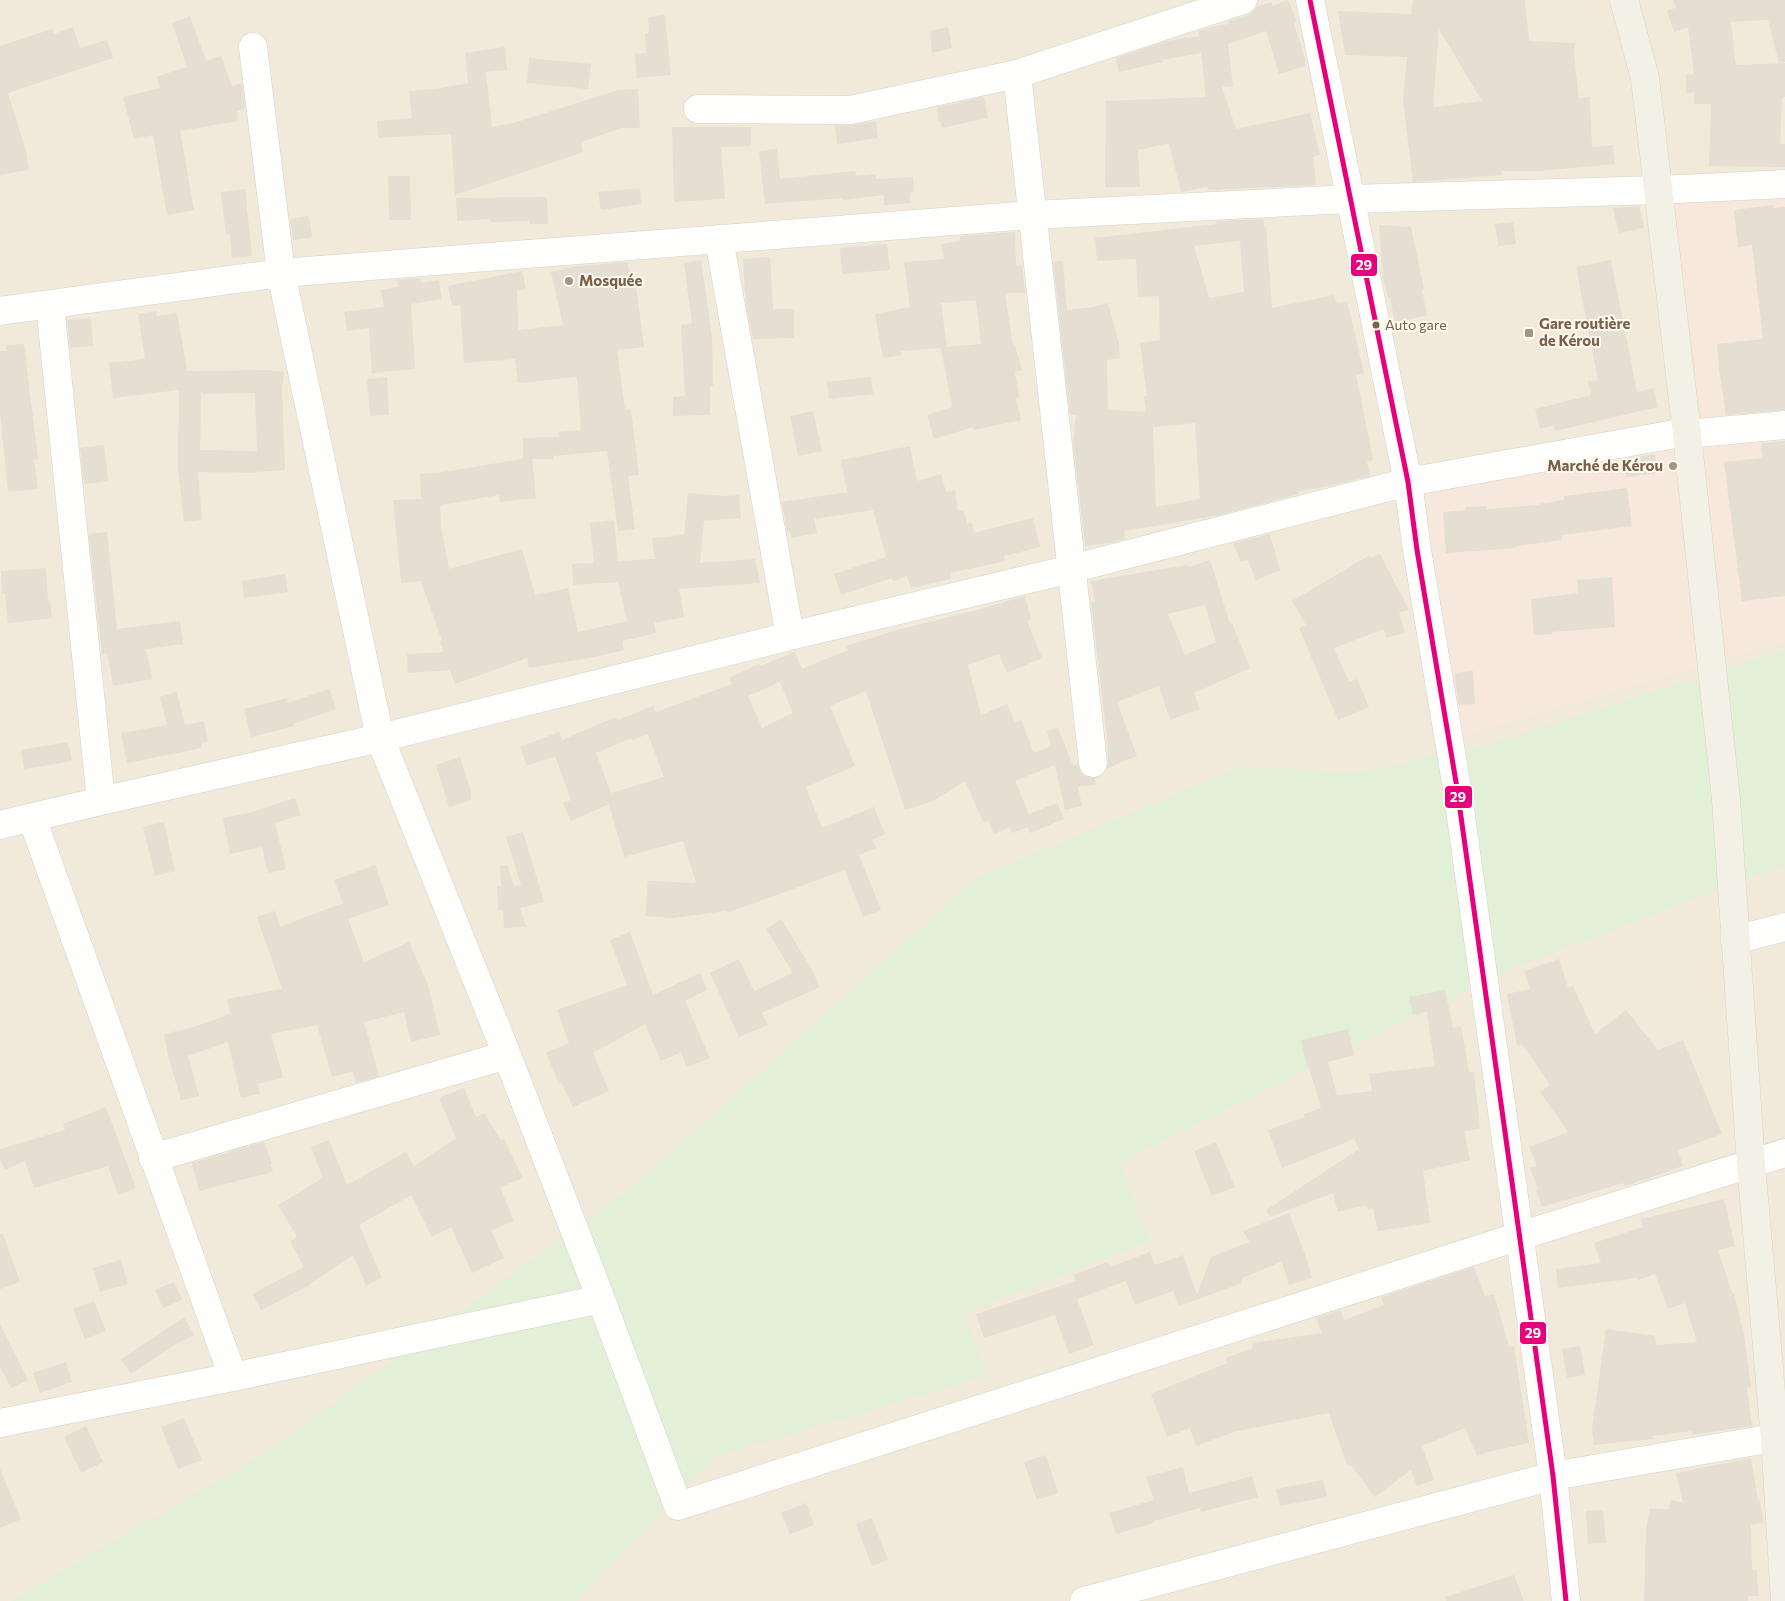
<svg xmlns="http://www.w3.org/2000/svg" width="1785" height="1601" font-family="Commissioner,sans-serif">
<style>
.residential{fill:#f1e9d9}
.commercial{fill:#f6e8dc}
.green{fill:#e1f0d6}
.building{fill:#e5ded3;fill-rule:evenodd}
.lines{fill:none;stroke-linecap:round;stroke-linejoin:round}
.minor-casing{stroke:#d7d2ca;stroke-width:29}
.major-casing{stroke:#dad2c9;stroke-width:29}
.minor{stroke:#fefefc;stroke-width:28}
.major{stroke:#f3f0e6;stroke-width:28}
.bus-1-casing{stroke:#fffaee;stroke-width:9}
.bus-1{stroke:#e5007d;stroke-width:5}
.poi-dot{fill:#a59483;stroke:#fffaee;stroke-width:2}
.bus-dot{fill:#78604a;stroke:#fffaee;stroke-width:2}
.labels{text-anchor:middle;stroke-width:4;stroke-linejoin:round;paint-order:stroke}
.bus-label{font-size:14px;fill:#78604a;stroke:#fffaee;text-anchor:start}
.poi-label{font-size:15px;font-weight:bold;fill:#78604a;stroke:#fffaee;text-anchor:start}
.line-badge{stroke:#fffaee;stroke-width:2}
.badge-label{font-size:14px;text-anchor:middle;font-weight:bold;fill:#fff}
</style>
<rect width="100%" height="100%" fill="#f8f5ec"/>
<path class="residential" d="M 0,0 L 1785,0 L 1785,1601 L 0,1601 Z"/>
<path class="commercial" d="M 1785,194 L 1785,642 L 1453,739 L 1417,491 L 1705,440 L 1673,204 Z"/>
<path class="green" d="M 1785,650 L 1785,864 L 1505,971 L 1119,1163 L 1149,1241 L 964,1313 L 986,1376 L 714,1457 L 576,1601 L 11,1601 L 261,1456 L 630,1189 L 975,879 L 1243,766 L 1357,773 L 1487,745 Z"/>
<path class="building" d="M 1288,0 L 1297,22 L 1294,23 L 1305,59 L 1305,66 L 1279,74 L 1266,31 L 1228,44 L 1233,86 L 1222,87 L 1236,129 L 1310,113 L 1320,155 L 1313,157 L 1316,185 L 1208,190 L 1207,187 L 1181,192 L 1169,143 L 1138,150 L 1140,187 L 1105,187 L 1106,101 L 1206,97 L 1201,53 L 1163,60 L 1163,62 L 1119,72 L 1116,58 L 1167,41 L 1199,36 L 1198,31 L 1212,27 L 1229,24 L 1228,21 L 1248,15 L 1254,11 L 1256,7 L 1271,2 L 1273,6 Z
M 1413,0 L 1525,0 L 1529,41 L 1575,43 L 1574,54 L 1579,98 L 1590,97 L 1592,147 L 1613,145 L 1615,164 L 1540,171 L 1501,171 L 1502,175 L 1413,182 L 1403,100 L 1407,57 L 1345,55 L 1338,11 L 1411,14 ZM 1439,29 L 1482,101 L 1433,107 Z
M 1673,0 L 1785,0 L 1785,62 L 1779,63 L 1768,20 L 1731,22 L 1736,65 L 1785,63 L 1785,97 L 1782,97 L 1780,144 L 1785,144 L 1785,167 L 1709,166 L 1711,104 L 1694,104 L 1694,92 L 1686,93 L 1686,75 L 1694,74 L 1688,27 L 1674,32 L 1667,10 L 1676,8 Z
M 665,15 L 671,75 L 637,78 L 635,54 L 646,53 L 645,33 L 649,33 L 648,17 Z
M 190,16 L 206,61 L 221,56 L 232,86 L 242,83 L 245,108 L 237,111 L 238,121 L 180,131 L 194,210 L 167,215 L 153,135 L 134,139 L 123,97 L 160,88 L 156,77 L 187,67 L 172,23 Z
M 73,27 L 80,48 L 107,40 L 113,58 L 8,93 L 26,151 L 29,170 L 0,175 L 0,46 L 52,29 L 54,34 Z
M 948,27 L 952,48 L 932,53 L 930,31 Z
M 505,47 L 507,70 L 486,72 L 492,127 L 517,122 L 618,90 L 638,89 L 640,128 L 622,128 L 581,142 L 583,152 L 455,195 L 451,134 L 378,138 L 377,121 L 412,118 L 409,91 L 441,88 L 468,83 L 465,53 Z
M 529,58 L 591,64 L 588,89 L 527,83 Z
M 984,97 L 988,118 L 942,128 L 940,121 L 938,121 L 937,107 Z
M 876,121 L 878,138 L 837,144 L 835,126 L 854,125 Z
M 672,127 L 751,127 L 751,146 L 721,147 L 725,199 L 674,202 Z
M 777,149 L 780,179 L 855,171 L 856,176 L 876,174 L 876,179 L 913,177 L 914,192 L 910,193 L 910,203 L 884,205 L 884,195 L 843,200 L 843,198 L 765,204 L 759,151 Z
M 388,176 L 410,176 L 411,220 L 389,220 Z
M 640,188 L 641,204 L 601,210 L 598,192 Z
M 245,189 L 252,256 L 232,258 L 230,234 L 226,235 L 221,192 Z
M 547,197 L 548,224 L 529,224 L 529,221 L 490,222 L 490,219 L 457,221 L 456,198 Z
M 1773,205 L 1773,208 L 1785,207 L 1785,410 L 1726,415 L 1719,369 L 1717,344 L 1763,339 L 1752,245 L 1738,247 L 1734,210 Z
M 1639,206 L 1644,228 L 1619,233 L 1613,208 Z
M 309,216 L 312,237 L 293,240 L 290,219 Z
M 1263,219 L 1264,227 L 1266,227 L 1272,308 L 1334,295 L 1337,303 L 1347,301 L 1364,373 L 1356,375 L 1373,460 L 1367,461 L 1370,476 L 1329,486 L 1299,491 L 1299,494 L 1219,515 L 1124,531 L 1125,539 L 1110,543 L 1085,546 L 1073,441 L 1076,415 L 1070,415 L 1053,262 L 1063,261 L 1067,310 L 1093,307 L 1108,303 L 1119,344 L 1120,358 L 1107,360 L 1108,410 L 1146,412 L 1144,396 L 1147,396 L 1140,343 L 1160,340 L 1159,296 L 1138,297 L 1136,259 L 1097,261 L 1095,238 L 1217,224 L 1216,221 ZM 1240,241 L 1244,292 L 1209,298 L 1194,246 ZM 1195,423 L 1200,499 L 1156,507 L 1153,427 Z
M 1513,222 L 1516,244 L 1498,246 L 1495,224 Z
M 1379,225 L 1411,227 L 1424,289 L 1422,290 L 1427,315 L 1395,323 L 1390,298 L 1388,298 L 1383,277 Z
M 1015,232 L 1016,265 L 1022,264 L 1025,293 L 1005,293 L 1013,346 L 1015,346 L 1022,370 L 1015,372 L 1019,398 L 1016,398 L 1021,420 L 973,430 L 973,427 L 934,439 L 927,415 L 952,407 L 941,348 L 901,351 L 901,355 L 883,358 L 875,314 L 910,307 L 904,262 L 944,259 L 941,244 L 960,241 L 960,236 ZM 976,300 L 981,344 L 947,347 L 941,303 Z
M 887,244 L 890,270 L 842,274 L 840,248 Z
M 770,257 L 773,309 L 794,309 L 794,338 L 753,339 L 746,304 L 746,294 L 745,294 L 743,259 Z
M 701,260 L 712,336 L 713,386 L 710,386 L 710,415 L 673,416 L 673,397 L 685,396 L 681,325 L 692,323 L 684,263 Z
M 1611,260 L 1637,392 L 1653,388 L 1658,407 L 1555,431 L 1554,425 L 1540,429 L 1535,409 L 1591,395 L 1588,381 L 1598,380 L 1576,267 Z
M 628,262 L 629,271 L 634,271 L 644,347 L 617,350 L 625,410 L 631,409 L 639,475 L 628,476 L 635,529 L 618,531 L 607,451 L 553,456 L 553,459 L 532,459 L 536,498 L 500,502 L 499,495 L 440,505 L 441,526 L 449,569 L 522,549 L 535,595 L 568,588 L 578,632 L 627,621 L 618,582 L 573,585 L 572,564 L 594,563 L 590,523 L 614,520 L 618,561 L 655,559 L 652,538 L 684,535 L 688,493 L 725,496 L 739,495 L 741,518 L 704,521 L 700,563 L 755,559 L 760,583 L 679,589 L 684,617 L 654,623 L 656,633 L 622,641 L 624,650 L 590,658 L 529,668 L 527,658 L 455,684 L 450,670 L 408,673 L 407,654 L 444,652 L 440,641 L 442,641 L 421,581 L 401,583 L 393,500 L 421,499 L 420,474 L 443,472 L 523,459 L 523,438 L 559,437 L 558,432 L 581,430 L 577,377 L 518,383 L 515,359 L 464,363 L 460,305 L 452,306 L 448,286 L 522,271 L 526,289 L 517,291 L 518,330 L 563,325 L 551,272 L 576,266 Z
M 420,278 L 421,283 L 439,280 L 442,299 L 411,304 L 415,369 L 372,373 L 369,328 L 347,331 L 344,312 L 384,307 L 381,290 L 398,287 L 397,280 Z
M 156,311 L 157,316 L 177,313 L 187,371 L 267,370 L 284,372 L 282,390 L 285,470 L 255,472 L 255,473 L 198,472 L 202,520 L 184,522 L 178,468 L 179,390 L 113,398 L 109,363 L 145,359 L 138,314 ZM 255,393 L 257,451 L 200,450 L 201,394 Z
M 91,318 L 93,346 L 70,348 L 67,320 Z
M 24,344 L 38,459 L 34,460 L 38,489 L 8,492 L 0,412 L 0,351 L 7,351 L 6,345 Z
M 387,377 L 389,415 L 370,416 L 367,379 Z
M 871,377 L 873,394 L 829,399 L 827,382 Z
M 813,411 L 822,451 L 798,456 L 790,416 Z
M 1785,441 L 1785,596 L 1742,601 L 1724,462 L 1763,458 L 1761,443 Z
M 104,445 L 108,481 L 84,484 L 80,448 Z
M 910,446 L 917,481 L 941,474 L 946,492 L 955,491 L 958,511 L 964,510 L 967,524 L 972,523 L 974,533 L 1033,518 L 1040,547 L 1004,556 L 1005,561 L 950,573 L 951,579 L 911,588 L 907,576 L 893,581 L 892,578 L 841,595 L 834,574 L 886,557 L 873,510 L 814,519 L 817,533 L 792,538 L 790,531 L 787,532 L 782,502 L 847,492 L 841,460 Z
M 1655,454 L 1657,473 L 1626,477 L 1624,459 Z
M 1627,488 L 1632,526 L 1562,535 L 1562,540 L 1516,546 L 1516,548 L 1446,553 L 1443,512 L 1466,510 L 1465,507 L 1487,506 L 1487,509 L 1539,505 L 1539,504 L 1564,500 L 1564,496 Z
M 107,532 L 117,629 L 180,621 L 183,644 L 146,649 L 152,679 L 113,686 L 107,653 L 102,654 L 89,534 Z
M 1270,534 L 1280,570 L 1256,580 L 1248,560 L 1241,562 L 1233,543 Z
M 1380,554 L 1409,610 L 1399,612 L 1405,633 L 1386,638 L 1384,629 L 1334,648 L 1349,682 L 1357,679 L 1369,707 L 1338,720 L 1299,628 L 1306,625 L 1292,601 L 1370,555 L 1371,558 Z
M 1210,560 L 1230,624 L 1232,623 L 1250,668 L 1194,693 L 1200,709 L 1170,720 L 1159,686 L 1117,702 L 1137,756 L 1121,762 L 1107,769 L 1108,747 L 1091,602 L 1095,602 L 1091,581 L 1188,565 L 1189,567 ZM 1205,605 L 1216,642 L 1185,655 L 1168,614 Z
M 46,568 L 48,601 L 50,600 L 52,618 L 8,623 L 5,594 L 2,594 L 1,571 Z
M 285,574 L 288,592 L 244,598 L 242,581 Z
M 1612,577 L 1615,627 L 1552,632 L 1552,634 L 1534,635 L 1531,599 L 1578,593 L 1577,580 Z
M 1025,596 L 1031,620 L 1027,621 L 1042,658 L 1007,673 L 999,654 L 968,665 L 981,715 L 1007,704 L 1015,722 L 1021,720 L 1034,753 L 1051,746 L 1047,731 L 1058,728 L 1073,766 L 1077,764 L 1081,773 L 1087,777 L 1095,778 L 1096,785 L 1078,787 L 1082,806 L 1065,810 L 1055,765 L 1015,781 L 1029,814 L 1057,803 L 1064,819 L 1030,833 L 1028,827 L 1012,833 L 1010,827 L 994,834 L 988,820 L 983,822 L 965,781 L 933,801 L 905,810 L 866,691 L 830,706 L 855,766 L 806,787 L 822,828 L 874,807 L 885,834 L 872,840 L 876,848 L 859,855 L 881,910 L 863,917 L 845,870 L 727,913 L 726,911 L 673,918 L 645,916 L 648,881 L 696,883 L 683,841 L 624,857 L 609,804 L 571,821 L 563,803 L 571,800 L 555,756 L 527,766 L 520,747 L 559,732 L 562,740 L 616,717 L 618,720 L 653,706 L 656,712 L 732,684 L 729,678 L 759,664 L 760,666 L 795,652 L 802,669 L 848,650 L 846,646 L 897,630 L 974,611 ZM 780,682 L 793,713 L 762,728 L 748,696 ZM 648,734 L 664,777 L 611,793 L 596,753 L 631,738 L 632,740 Z
M 1473,671 L 1475,704 L 1459,705 L 1454,673 Z
M 329,689 L 336,709 L 293,724 L 294,726 L 251,737 L 244,709 L 287,698 L 288,703 Z
M 177,692 L 185,725 L 204,721 L 208,741 L 201,743 L 202,748 L 127,763 L 121,733 L 167,725 L 160,697 Z
M 68,742 L 72,761 L 24,769 L 21,750 Z
M 460,757 L 471,792 L 471,800 L 449,807 L 436,765 Z
M 295,798 L 301,815 L 275,823 L 286,869 L 268,873 L 262,847 L 230,854 L 223,818 L 249,813 Z
M 164,822 L 175,871 L 155,876 L 143,827 Z
M 523,832 L 544,902 L 520,908 L 526,927 L 504,928 L 503,910 L 498,910 L 497,886 L 501,886 L 500,866 L 507,865 L 514,886 L 521,885 L 506,837 Z
M 375,865 L 389,905 L 348,919 L 364,962 L 409,942 L 428,985 L 440,1035 L 411,1042 L 404,1012 L 364,1022 L 379,1076 L 356,1083 L 353,1071 L 332,1077 L 317,1025 L 271,1034 L 283,1078 L 258,1084 L 260,1094 L 241,1098 L 228,1042 L 188,1056 L 199,1096 L 181,1100 L 167,1052 L 164,1034 L 194,1027 L 230,1014 L 227,999 L 282,989 L 257,917 L 275,911 L 280,927 L 343,903 L 334,880 Z
M 781,919 L 811,968 L 820,987 L 762,1013 L 768,1025 L 739,1037 L 710,973 L 739,959 L 754,991 L 793,973 L 766,929 Z
M 630,932 L 653,995 L 700,973 L 707,990 L 685,1001 L 710,1058 L 687,1067 L 681,1052 L 661,1061 L 645,1024 L 593,1053 L 609,1091 L 573,1107 L 562,1083 L 559,1084 L 546,1053 L 569,1043 L 557,1010 L 627,985 L 610,940 Z
M 1559,959 L 1568,988 L 1573,986 L 1595,1034 L 1626,1010 L 1658,1050 L 1683,1040 L 1722,1134 L 1678,1150 L 1683,1166 L 1625,1186 L 1623,1183 L 1542,1207 L 1536,1189 L 1538,1189 L 1530,1168 L 1537,1166 L 1529,1147 L 1568,1132 L 1540,1092 L 1550,1085 L 1522,1044 L 1517,1045 L 1507,994 L 1530,989 L 1524,971 Z
M 1445,990 L 1453,1028 L 1461,1026 L 1469,1072 L 1474,1072 L 1480,1129 L 1464,1131 L 1470,1160 L 1423,1171 L 1430,1223 L 1378,1231 L 1373,1208 L 1368,1209 L 1366,1205 L 1338,1212 L 1333,1193 L 1269,1217 L 1266,1210 L 1359,1149 L 1354,1139 L 1282,1168 L 1268,1130 L 1305,1117 L 1304,1114 L 1321,1108 L 1309,1067 L 1307,1067 L 1301,1040 L 1348,1029 L 1354,1055 L 1328,1062 L 1337,1095 L 1372,1091 L 1369,1074 L 1435,1066 L 1427,1012 L 1413,1015 L 1409,997 Z
M 464,1088 L 476,1117 L 484,1113 L 501,1140 L 504,1139 L 523,1178 L 500,1187 L 514,1221 L 491,1230 L 504,1258 L 472,1273 L 451,1227 L 432,1237 L 411,1195 L 359,1225 L 382,1278 L 366,1285 L 353,1255 L 310,1284 L 310,1285 L 261,1310 L 252,1294 L 304,1267 L 290,1241 L 297,1237 L 278,1205 L 323,1178 L 311,1147 L 329,1140 L 347,1185 L 406,1152 L 414,1166 L 456,1138 L 439,1098 Z
M 106,1107 L 136,1188 L 118,1195 L 108,1166 L 34,1188 L 25,1161 L 5,1170 L 0,1159 L 0,1149 L 65,1130 L 63,1124 Z
M 264,1142 L 272,1163 L 270,1164 L 273,1172 L 199,1191 L 192,1163 Z
M 1216,1142 L 1235,1187 L 1212,1196 L 1194,1151 Z
M 1724,1199 L 1735,1246 L 1718,1250 L 1732,1293 L 1734,1293 L 1744,1335 L 1751,1387 L 1747,1388 L 1752,1426 L 1692,1435 L 1692,1431 L 1652,1436 L 1653,1439 L 1594,1445 L 1592,1429 L 1606,1329 L 1655,1336 L 1656,1345 L 1697,1342 L 1685,1303 L 1668,1309 L 1655,1274 L 1638,1280 L 1637,1278 L 1558,1288 L 1556,1269 L 1601,1263 L 1594,1243 L 1643,1227 L 1641,1219 Z
M 1289,1213 L 1305,1254 L 1312,1278 L 1289,1285 L 1282,1262 L 1281,1262 L 1242,1278 L 1242,1283 L 1179,1306 L 1173,1291 L 1135,1305 L 1126,1281 L 1077,1299 L 1094,1345 L 1069,1354 L 1055,1315 L 984,1338 L 976,1314 L 1076,1281 L 1073,1275 L 1107,1262 L 1110,1267 L 1150,1252 L 1155,1265 L 1183,1255 L 1197,1295 L 1211,1257 L 1250,1242 L 1243,1231 Z
M 0,1234 L 3,1234 L 20,1282 L 0,1289 Z
M 121,1260 L 128,1284 L 100,1292 L 93,1268 Z
M 1474,1267 L 1485,1296 L 1494,1294 L 1509,1347 L 1514,1346 L 1529,1443 L 1488,1452 L 1477,1456 L 1465,1428 L 1422,1446 L 1434,1480 L 1417,1486 L 1411,1470 L 1375,1497 L 1350,1464 L 1347,1465 L 1329,1413 L 1237,1431 L 1196,1446 L 1190,1428 L 1167,1437 L 1151,1394 L 1227,1363 L 1226,1358 L 1253,1348 L 1252,1343 L 1322,1333 L 1316,1318 L 1340,1310 L 1344,1320 L 1384,1305 L 1381,1297 Z
M 174,1282 L 182,1300 L 163,1308 L 155,1290 Z
M 94,1301 L 106,1331 L 85,1339 L 73,1309 Z
M 184,1317 L 194,1335 L 174,1345 L 131,1374 L 121,1359 Z
M 0,1324 L 28,1380 L 11,1388 L 0,1366 Z
M 1580,1346 L 1585,1375 L 1567,1378 L 1562,1349 Z
M 66,1362 L 72,1382 L 40,1393 L 33,1373 Z
M 184,1418 L 202,1460 L 178,1469 L 161,1427 Z
M 86,1426 L 103,1462 L 81,1473 L 64,1437 Z
M 1046,1455 L 1058,1493 L 1037,1500 L 1024,1462 Z
M 1751,1458 L 1758,1500 L 1760,1500 L 1763,1523 L 1751,1525 L 1752,1570 L 1757,1570 L 1758,1596 L 1748,1596 L 1748,1601 L 1644,1601 L 1646,1529 L 1650,1509 L 1668,1509 L 1671,1500 L 1683,1503 L 1676,1473 Z
M 1183,1467 L 1189,1493 L 1252,1476 L 1258,1497 L 1201,1512 L 1200,1508 L 1154,1521 L 1154,1523 L 1116,1534 L 1109,1513 L 1154,1500 L 1146,1477 Z
M 0,1469 L 21,1519 L 0,1528 Z
M 1323,1480 L 1327,1497 L 1280,1506 L 1276,1489 Z
M 806,1503 L 814,1525 L 790,1534 L 781,1513 Z
M 1603,1510 L 1606,1543 L 1588,1544 L 1586,1511 Z
M 872,1518 L 888,1560 L 872,1566 L 856,1524 Z
M 1514,1575 L 1524,1601 L 1446,1601 L 1445,1597 Z"/>
<g class="lines">
<g class="minor-casing">
<path id="minor" d="M 1310,0 L 1408,482 L 1417,550 L 1457,788 L 1553,1476 L 1566,1601
M 253,47 L 281,273 L 380,738 L 507,1055 L 601,1299 L 678,1506 L 1520,1236 L 1785,1153
M 1017,74 L 1093,763
M 698,109 L 851,110 L 1017,74 L 1243,0
M 719,239 L 790,636
M 50,305 L 101,801
M 0,311 L 281,273 L 1032,215 L 1350,199 L 1658,190 L 1785,184
M 32,818 L 233,1377
M 0,825 L 101,801 L 380,738 L 790,636 L 1071,569 L 1408,482 L 1686,432 L 1687,434 L 1785,425
M 1735,940 L 1785,927
M 153,1158 L 507,1055
M 0,1423 L 233,1377 L 601,1299
M 1084,1601 L 1553,1476 L 1785,1436"/>
</g>
<g class="major-casing">
<path id="major" d="M 1624,0 L 1645,78 L 1687,434 L 1726,799 L 1751,1164 L 1775,1438 L 1785,1601"/>
</g>
<use href="#minor" class="minor"/>
<use href="#major" class="major"/>
<g class="bus-1-casing">
<path id="bus-1" d="M 1310,0 L 1408,482 L 1417,550 L 1457,788 L 1553,1476 L 1566,1601"/>
</g>
<use href="#bus-1" class="bus-1"/>
</g>
<g class="poi-dot">
<circle cx="569" cy="281" r="5"/>
<rect x="1524" y="328" width="10" height="10" rx="2.5"/>
<circle cx="1673" cy="466" r="5"/>
</g>
<circle class="bus-dot" cx="1376" cy="325" r="4.5"/>
<g class="labels">
<g class="bus-label">
<text x="1385" y="330">Auto gare</text>
</g>
<g class="poi-label">
<text x="579" y="286">Mosquée</text>
<text x="1539" y="329">Gare routière<tspan x="1539" dy="17">de Kérou</tspan></text>
<text x="1663" y="471" text-anchor="end">Marché de Kérou</text>
</g>
</g>
<g class="line-badge">
<rect x="1350" y="253" width="28" height="24" rx="5" fill="#e5007d"/>
<rect x="1444" y="785" width="29" height="24" rx="5" fill="#e5007d"/>
<rect x="1519" y="1321" width="28" height="24" rx="5" fill="#e5007d"/>
</g>
<g class="badge-label">
<text x="1364" y="270">29</text>
<text x="1458" y="802">29</text>
<text x="1533" y="1338">29</text>
</g>
</svg>
